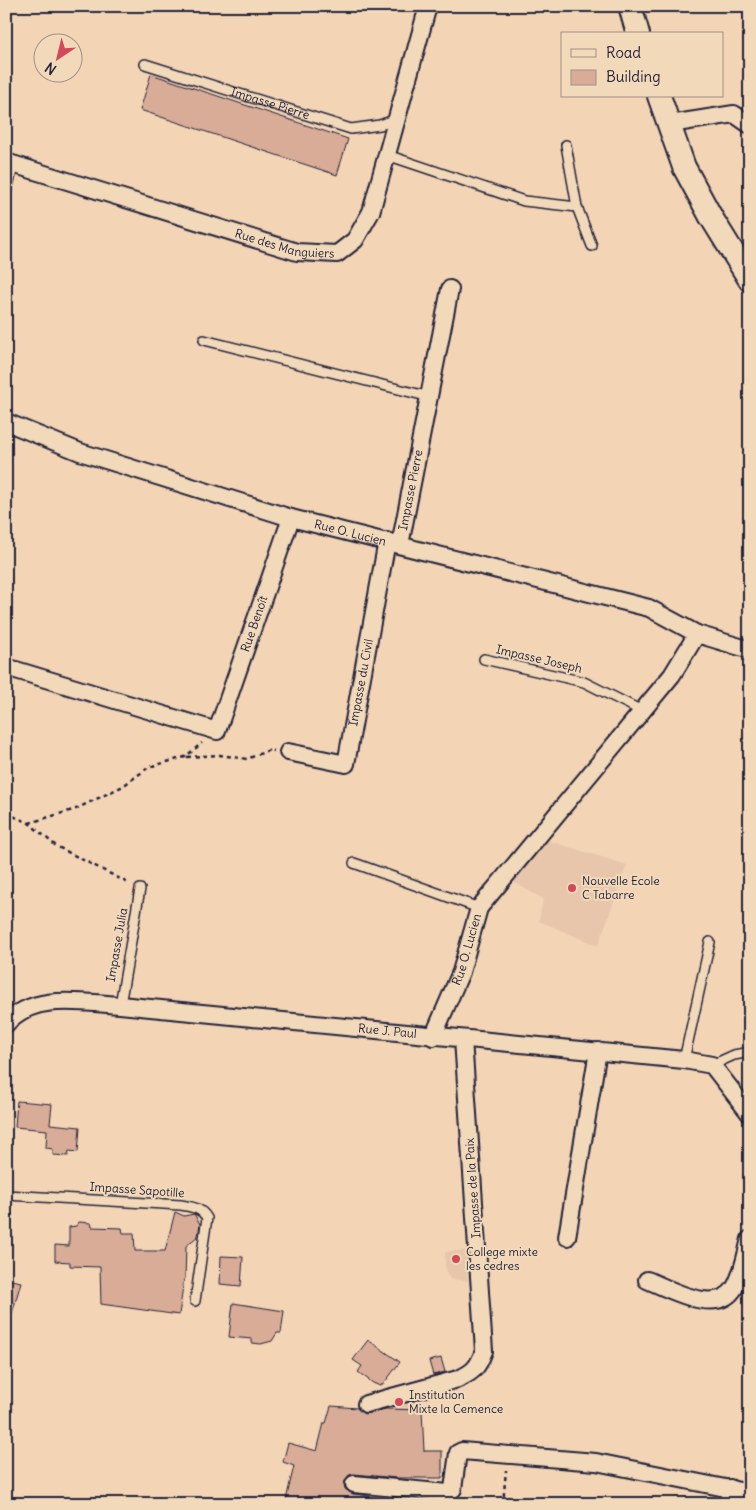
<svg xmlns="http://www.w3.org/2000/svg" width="756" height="1510" font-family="Delius,sans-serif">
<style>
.built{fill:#e7c6ab}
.building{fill:#d9ac98;stroke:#22223b}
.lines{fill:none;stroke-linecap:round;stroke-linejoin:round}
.service-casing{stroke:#22223b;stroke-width:12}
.minor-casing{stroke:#22223b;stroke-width:20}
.secondary-casing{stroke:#22223b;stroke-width:26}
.path{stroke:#22223b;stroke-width:2.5;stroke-dasharray:4 4;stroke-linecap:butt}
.service{stroke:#f2d9ba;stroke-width:9}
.minor{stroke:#f2d9ba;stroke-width:16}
.secondary{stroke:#f2d9ba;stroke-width:22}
.poi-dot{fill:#d1495b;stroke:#f2d9ba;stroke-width:2}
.labels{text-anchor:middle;stroke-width:4;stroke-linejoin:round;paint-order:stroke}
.street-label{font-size:12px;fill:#22223b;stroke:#f2d9ba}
.poi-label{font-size:12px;fill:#22223b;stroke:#f2d9ba;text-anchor:start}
</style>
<rect width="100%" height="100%" fill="#f3d5b6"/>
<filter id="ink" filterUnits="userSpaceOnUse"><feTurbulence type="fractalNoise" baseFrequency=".02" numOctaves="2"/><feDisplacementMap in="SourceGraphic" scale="10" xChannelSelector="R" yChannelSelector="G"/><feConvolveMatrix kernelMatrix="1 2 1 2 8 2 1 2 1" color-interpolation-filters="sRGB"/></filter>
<g filter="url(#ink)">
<path class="built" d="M 533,836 L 627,865 L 598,946 L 539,921 L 543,899 L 505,877 Z
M 467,1250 L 468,1281 L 450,1279 L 445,1266 L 445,1252 Z
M 384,1387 L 413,1393 L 414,1411 L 386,1411 Z"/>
<path class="building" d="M 151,74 L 348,139 L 337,175 L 140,110 Z
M 17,1101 L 52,1104 L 50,1124 L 80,1127 L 78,1152 L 69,1151 L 68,1156 L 53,1155 L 53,1149 L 46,1148 L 47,1130 L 15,1127 Z
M 175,1212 L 184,1216 L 194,1214 L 200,1224 L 198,1236 L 186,1246 L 185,1279 L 184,1279 L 179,1315 L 101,1304 L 100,1267 L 70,1266 L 70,1262 L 55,1261 L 55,1245 L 69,1246 L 69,1227 L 76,1226 L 79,1222 L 91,1223 L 92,1227 L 122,1228 L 123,1233 L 134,1233 L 135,1251 L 165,1251 Z
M 221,1256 L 243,1257 L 241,1286 L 220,1284 Z
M 6,1279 L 21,1282 L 10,1321 L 6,1320 Z
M 233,1303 L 284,1311 L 281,1333 L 277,1333 L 272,1341 L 261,1344 L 252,1343 L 252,1339 L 229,1337 Z
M 368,1340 L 400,1362 L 385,1382 L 380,1386 L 373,1383 L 358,1372 L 362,1366 L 353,1360 Z
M 441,1358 L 445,1372 L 433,1375 L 429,1361 Z
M 331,1406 L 357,1408 L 364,1414 L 386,1409 L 422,1410 L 424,1451 L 442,1451 L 442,1478 L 397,1478 L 354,1474 L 349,1475 L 346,1479 L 344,1484 L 345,1489 L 353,1494 L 370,1496 L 368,1504 L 285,1504 L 294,1466 L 283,1462 L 288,1443 L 317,1451 L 324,1423 L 326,1423 Z"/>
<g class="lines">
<g class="service-casing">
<g id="service">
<path id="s1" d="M 145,64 L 351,129 L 380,125 L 397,119"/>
<path d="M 566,145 L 577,207 L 592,246"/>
<path d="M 387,155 L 524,201 L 577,207"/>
<path d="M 6,193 L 14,164"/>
<path d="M 204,340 L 430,397"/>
<path d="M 484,659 L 584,682 L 642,711"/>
<path d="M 354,863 L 479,908"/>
<path d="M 120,1005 L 140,889"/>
<path d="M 684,1060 L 710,942"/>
<path d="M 712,1065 L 734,1055 L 750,1052"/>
<path d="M 6,1195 L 181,1205 C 193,1207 201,1208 207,1218 L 195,1301"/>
</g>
</g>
<g class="minor-casing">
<g id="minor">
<path d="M 670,124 L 734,114 L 750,125"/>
<path id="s2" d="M 6,162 L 297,252 L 337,254 L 355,240 L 371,212 L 428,6"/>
<path id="s3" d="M 6,422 L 80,452 L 291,518 L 649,608 L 697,634 L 750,650"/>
<path id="s4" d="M 400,545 L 450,289"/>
<path id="s5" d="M 6,667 L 217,731 L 291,518"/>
<path id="s6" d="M 288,752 L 346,764 L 387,541"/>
<path id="s7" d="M 6,1024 C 33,992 83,1003 120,1005 L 684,1060 L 712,1065 L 750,1114"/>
<path id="s8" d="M 433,1037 L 461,972 L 479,908 L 672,675 L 697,634"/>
<path d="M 567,1237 L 598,1051"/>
<path d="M 647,1280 C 670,1289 718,1317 735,1287 C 743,1273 746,1254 750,1239"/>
<path d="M 366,1404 L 458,1379 C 474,1372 478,1367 484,1351 L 463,1039"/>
<path d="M 354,1484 L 448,1493 L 453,1489 L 458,1453 L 462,1451 L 596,1462 L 750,1493"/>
<path d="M 728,1504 L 730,1488"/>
</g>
</g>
<g class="secondary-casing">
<path id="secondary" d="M 630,6 L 638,34
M 659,96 L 684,167 L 711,217 L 750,280"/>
</g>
<path class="path" d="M 187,757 L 220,755 L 247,759 L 269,750 L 274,751
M 6,813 L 29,823 L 56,846 L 130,884
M 29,823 L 76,809 L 123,786 L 149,767 L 185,757 L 202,743
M 503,1504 L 506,1470"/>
<use href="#service" class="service"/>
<use href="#minor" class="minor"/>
<use href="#secondary" class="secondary"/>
</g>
</g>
<g class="poi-dot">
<circle cx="572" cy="888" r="5"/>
<circle cx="456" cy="1259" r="5"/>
<circle cx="399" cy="1402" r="5"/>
</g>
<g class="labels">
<g class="street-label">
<text dy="4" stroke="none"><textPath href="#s1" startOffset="131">Impasse Pierre</textPath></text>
<text dy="4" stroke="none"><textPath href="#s2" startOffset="291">Rue des Manguiers</textPath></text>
<text dy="4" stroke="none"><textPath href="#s4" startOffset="56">Impasse Pierre</textPath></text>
<text dy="4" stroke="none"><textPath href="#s3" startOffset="362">Rue O. Lucien</textPath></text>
<text dy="4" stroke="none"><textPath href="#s5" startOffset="334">Rue Benoît</textPath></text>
<text transform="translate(539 659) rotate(13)" y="4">Impasse Joseph</text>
<text dy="4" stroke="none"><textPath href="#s6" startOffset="142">Impasse du Civil</textPath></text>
<text transform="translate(117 945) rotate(-80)" y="4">Impasse Julia</text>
<text dy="4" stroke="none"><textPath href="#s8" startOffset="94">Rue O. Lucien</textPath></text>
<text dy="4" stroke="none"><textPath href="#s7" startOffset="389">Rue J. Paul</textPath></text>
<text transform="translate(473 1188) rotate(-94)" y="4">Impasse de la Paix</text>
<text transform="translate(137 1190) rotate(4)" y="4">Impasse Sapotille</text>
</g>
<g class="poi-label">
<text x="582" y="885">Nouvelle Ecole<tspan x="582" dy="14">C Tabarre</tspan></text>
<text x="466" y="1256">College mixte<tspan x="466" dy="14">les cedres</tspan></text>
<text x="409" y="1399">Institution<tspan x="409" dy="14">Mixte la Cemence</tspan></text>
</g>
</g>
<rect width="756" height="1510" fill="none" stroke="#f2d9ba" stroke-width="25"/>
<rect x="12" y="12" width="731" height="1485" fill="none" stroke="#22223b" stroke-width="2" filter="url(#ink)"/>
<rect x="561" y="32" width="162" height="65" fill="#f2d9ba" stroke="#9f9087"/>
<rect x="571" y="49" width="25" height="8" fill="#f2d9ba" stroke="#9f9087"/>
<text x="606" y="58" font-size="15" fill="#22223b">Road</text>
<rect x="571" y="70" width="25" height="15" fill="#d9ac98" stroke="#9f9087"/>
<text x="606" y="82" font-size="15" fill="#22223b">Building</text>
<g transform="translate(58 58) rotate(215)"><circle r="24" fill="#f2d9ba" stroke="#9f9087"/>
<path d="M0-4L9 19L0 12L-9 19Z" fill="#d1495b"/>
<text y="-8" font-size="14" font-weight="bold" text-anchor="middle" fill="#22223b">N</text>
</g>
</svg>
